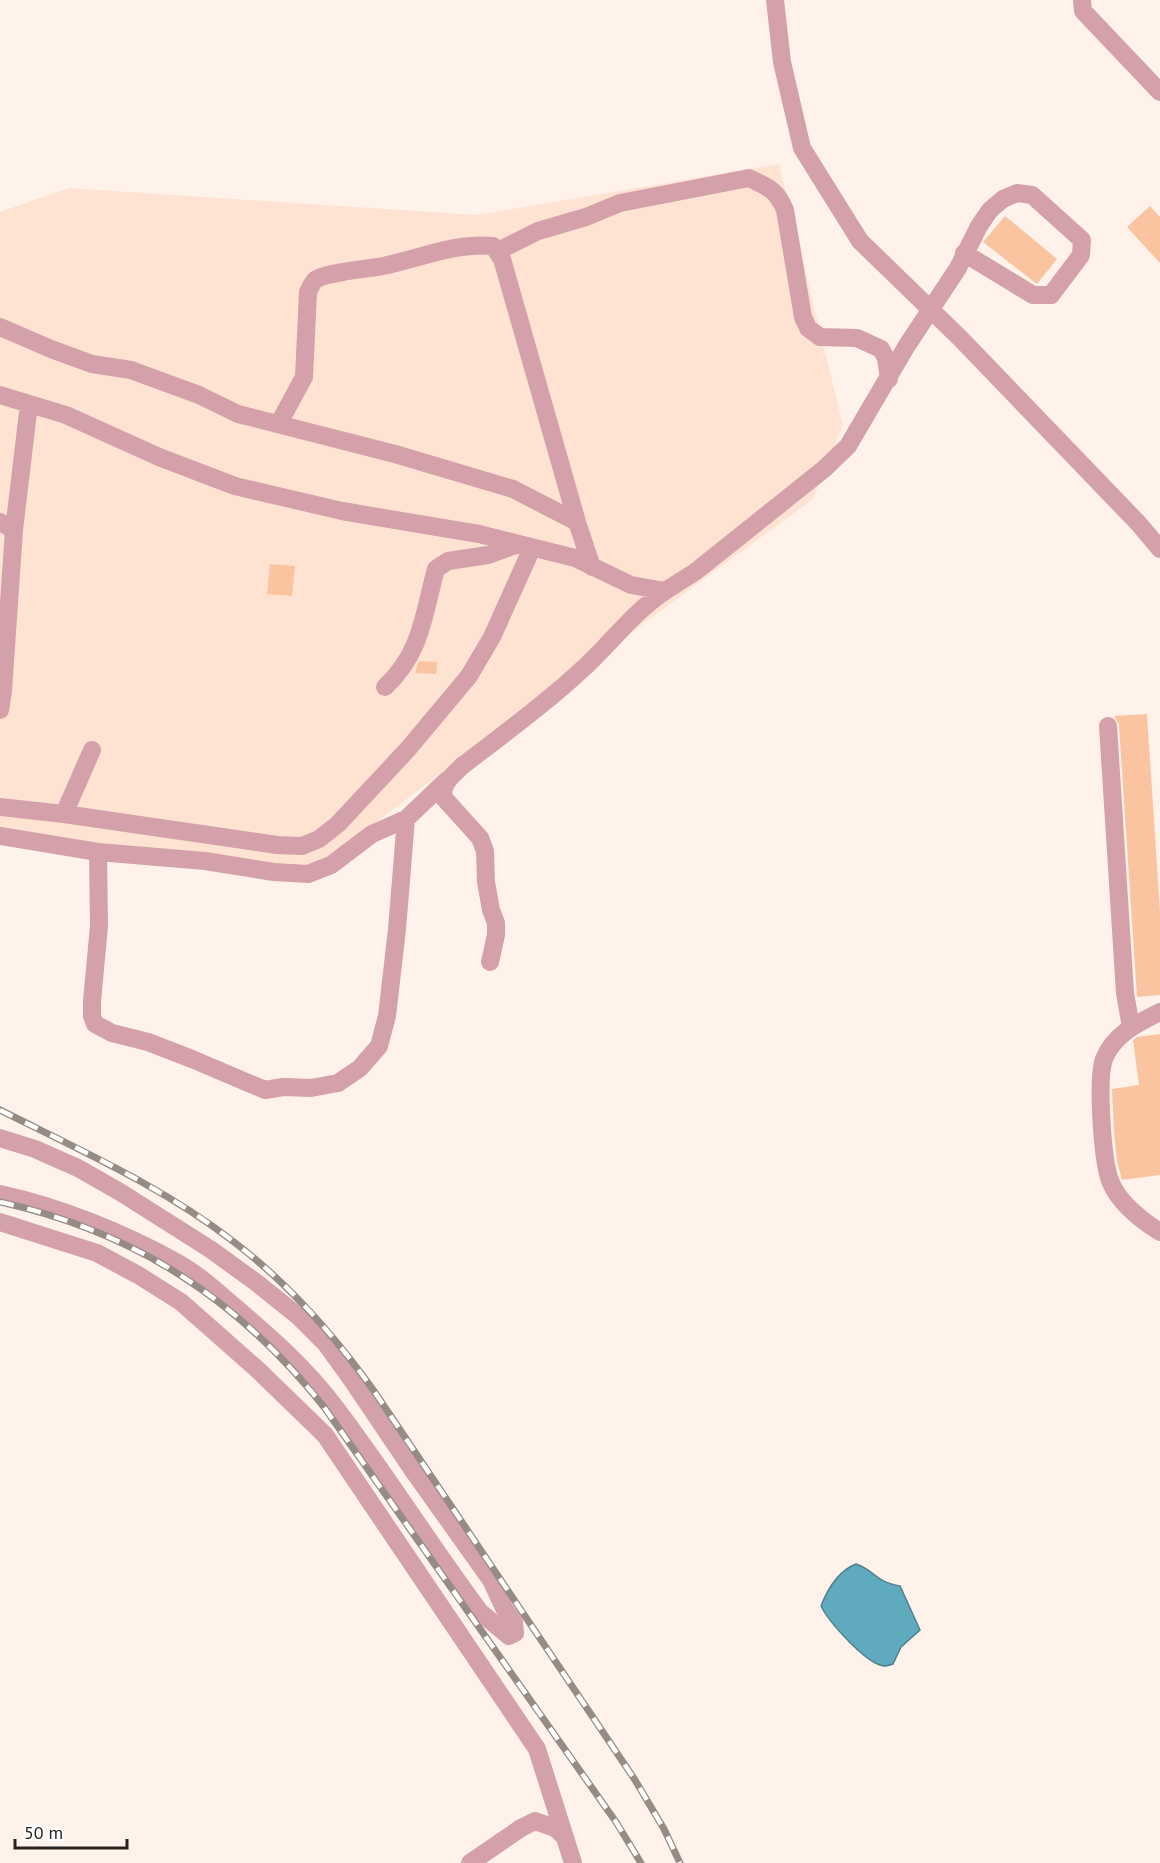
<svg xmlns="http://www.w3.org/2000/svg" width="1160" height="1863" font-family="'PT Sans',sans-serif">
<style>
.built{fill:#fee3d2}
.water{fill:#5faabe;stroke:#4f818e;stroke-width:1.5}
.building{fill:#fbc4a0}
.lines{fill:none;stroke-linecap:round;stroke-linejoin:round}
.minor{stroke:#d4a0a9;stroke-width:18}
.rail-casing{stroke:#968c86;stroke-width:7}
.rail{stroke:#fff;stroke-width:4.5;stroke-dasharray:14;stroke-linecap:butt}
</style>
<rect width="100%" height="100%" fill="#fef2ea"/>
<path class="built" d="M 779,164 L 843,425 L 813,499 L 463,756 L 315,869 L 0,835 L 0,212 L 69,188 L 477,215 Z"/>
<path class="water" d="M 856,1564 C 876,1571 875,1582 900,1586 L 920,1630 L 901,1647 L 893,1664 C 890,1665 887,1666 884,1666 C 866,1664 829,1622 821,1606 C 828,1588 838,1571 856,1564 Z"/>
<path class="building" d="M 1150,206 L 1160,217 L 1160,263 L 1127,227 Z
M 1005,216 L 1057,259 L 1037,284 L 983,242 Z
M 270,564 L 295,566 L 292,596 L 267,594 Z
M 419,661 L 437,662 L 436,674 L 415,673 Z
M 1147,714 L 1160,911 L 1160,995 L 1137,997 L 1119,725 L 1114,716 Z
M 1160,1034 L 1160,1175 L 1122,1180 L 1117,1161 L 1114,1132 L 1112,1089 L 1139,1085 L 1133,1040 L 1137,1037 Z"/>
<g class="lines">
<path class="minor" d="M 775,0 L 782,62 L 802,148 L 860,241 L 960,338 L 1139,524 L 1160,549
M 1082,0 L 1083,11 L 1160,92
M 498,251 L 538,231 L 586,217 L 620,203 L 749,178 C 769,188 776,189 785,210 L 803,317 L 808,328 L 820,337 L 857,338 L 881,349 L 886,358 L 889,379
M 0,327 L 51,349 L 92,364 L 131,370 L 199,395 L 238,414 L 395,454 L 513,489 L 577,522
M 0,395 L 66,415 L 159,457 L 235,486 L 342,511 L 479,534 L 575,558 L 631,585 L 665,591 L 695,572 L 824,469 L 848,446 L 906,347 L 958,268 L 979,226 L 990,210 L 1003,199 L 1017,193 L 1032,195 L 1082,240 L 1081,255 L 1051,295 L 1033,295 L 964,253
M 279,423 L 304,377 L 308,292 C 310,288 312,283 315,280 C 327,272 368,269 383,266 C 418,259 456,242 493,246 L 502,259 L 577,522 L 592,567
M 0,522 L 14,530 L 3,691 L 0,710
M 14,530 L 29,404
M 385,687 C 422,652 423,616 436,569 L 448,561 L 488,555 L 518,544
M 1108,726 L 1125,993 L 1131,1027
M 0,807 L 64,814 L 277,845 L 302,846 L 319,839 L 338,824 L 408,749 L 469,676 L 492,637 L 532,548
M 64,814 L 92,750
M 0,836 L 98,852 L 205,861 L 274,872 L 308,874 L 331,865 L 372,834 L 406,819 L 447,780
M 98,852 L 99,926 L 92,1001 L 92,1016 L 95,1024 L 112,1033 L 148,1042 L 192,1059 L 265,1090 L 283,1087 L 311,1088 L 338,1083 L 360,1068 L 379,1046 L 387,1016 L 397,929 L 406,819
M 490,962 L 496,935 L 496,923 L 491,910 L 486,882 L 485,851 L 480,838 L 443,797 C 442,783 452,776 462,766 C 505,733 549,701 588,664 C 614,639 635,611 665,591
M 1160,1012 C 1138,1023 1114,1034 1104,1059 C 1097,1079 1102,1163 1111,1183 C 1120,1204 1141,1220 1160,1232
M 0,1138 L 35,1149 L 78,1168 L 120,1192 L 210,1249 L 257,1283 L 298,1316 L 326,1344 L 352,1380 L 412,1469 L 491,1580 L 504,1608 L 514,1622 L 515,1633 L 509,1636 L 480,1612 C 430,1545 386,1474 335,1407 C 305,1367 267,1334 229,1302 C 213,1288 196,1273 178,1263 C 124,1233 60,1207 0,1194
M 0,1222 L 97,1253 L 138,1275 L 181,1302 L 258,1370 L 325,1435 L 537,1749 L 573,1863
M 470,1863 L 521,1828 L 535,1821 L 555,1828 L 564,1836"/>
<g class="rail-casing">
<path id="rail" d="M 0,1110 C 80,1150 163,1187 234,1242 C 289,1284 334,1335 374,1391 L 635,1780 L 664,1829 L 680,1863
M 0,1202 C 135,1232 238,1299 324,1407 L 616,1822 L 641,1863"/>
</g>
<use href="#rail" class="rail"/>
</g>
<path d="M15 1839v9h112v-9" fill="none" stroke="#2a221e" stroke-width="3"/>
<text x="24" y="1839" font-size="18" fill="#2a221e" stroke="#ffffff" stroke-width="4.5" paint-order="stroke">50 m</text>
</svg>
